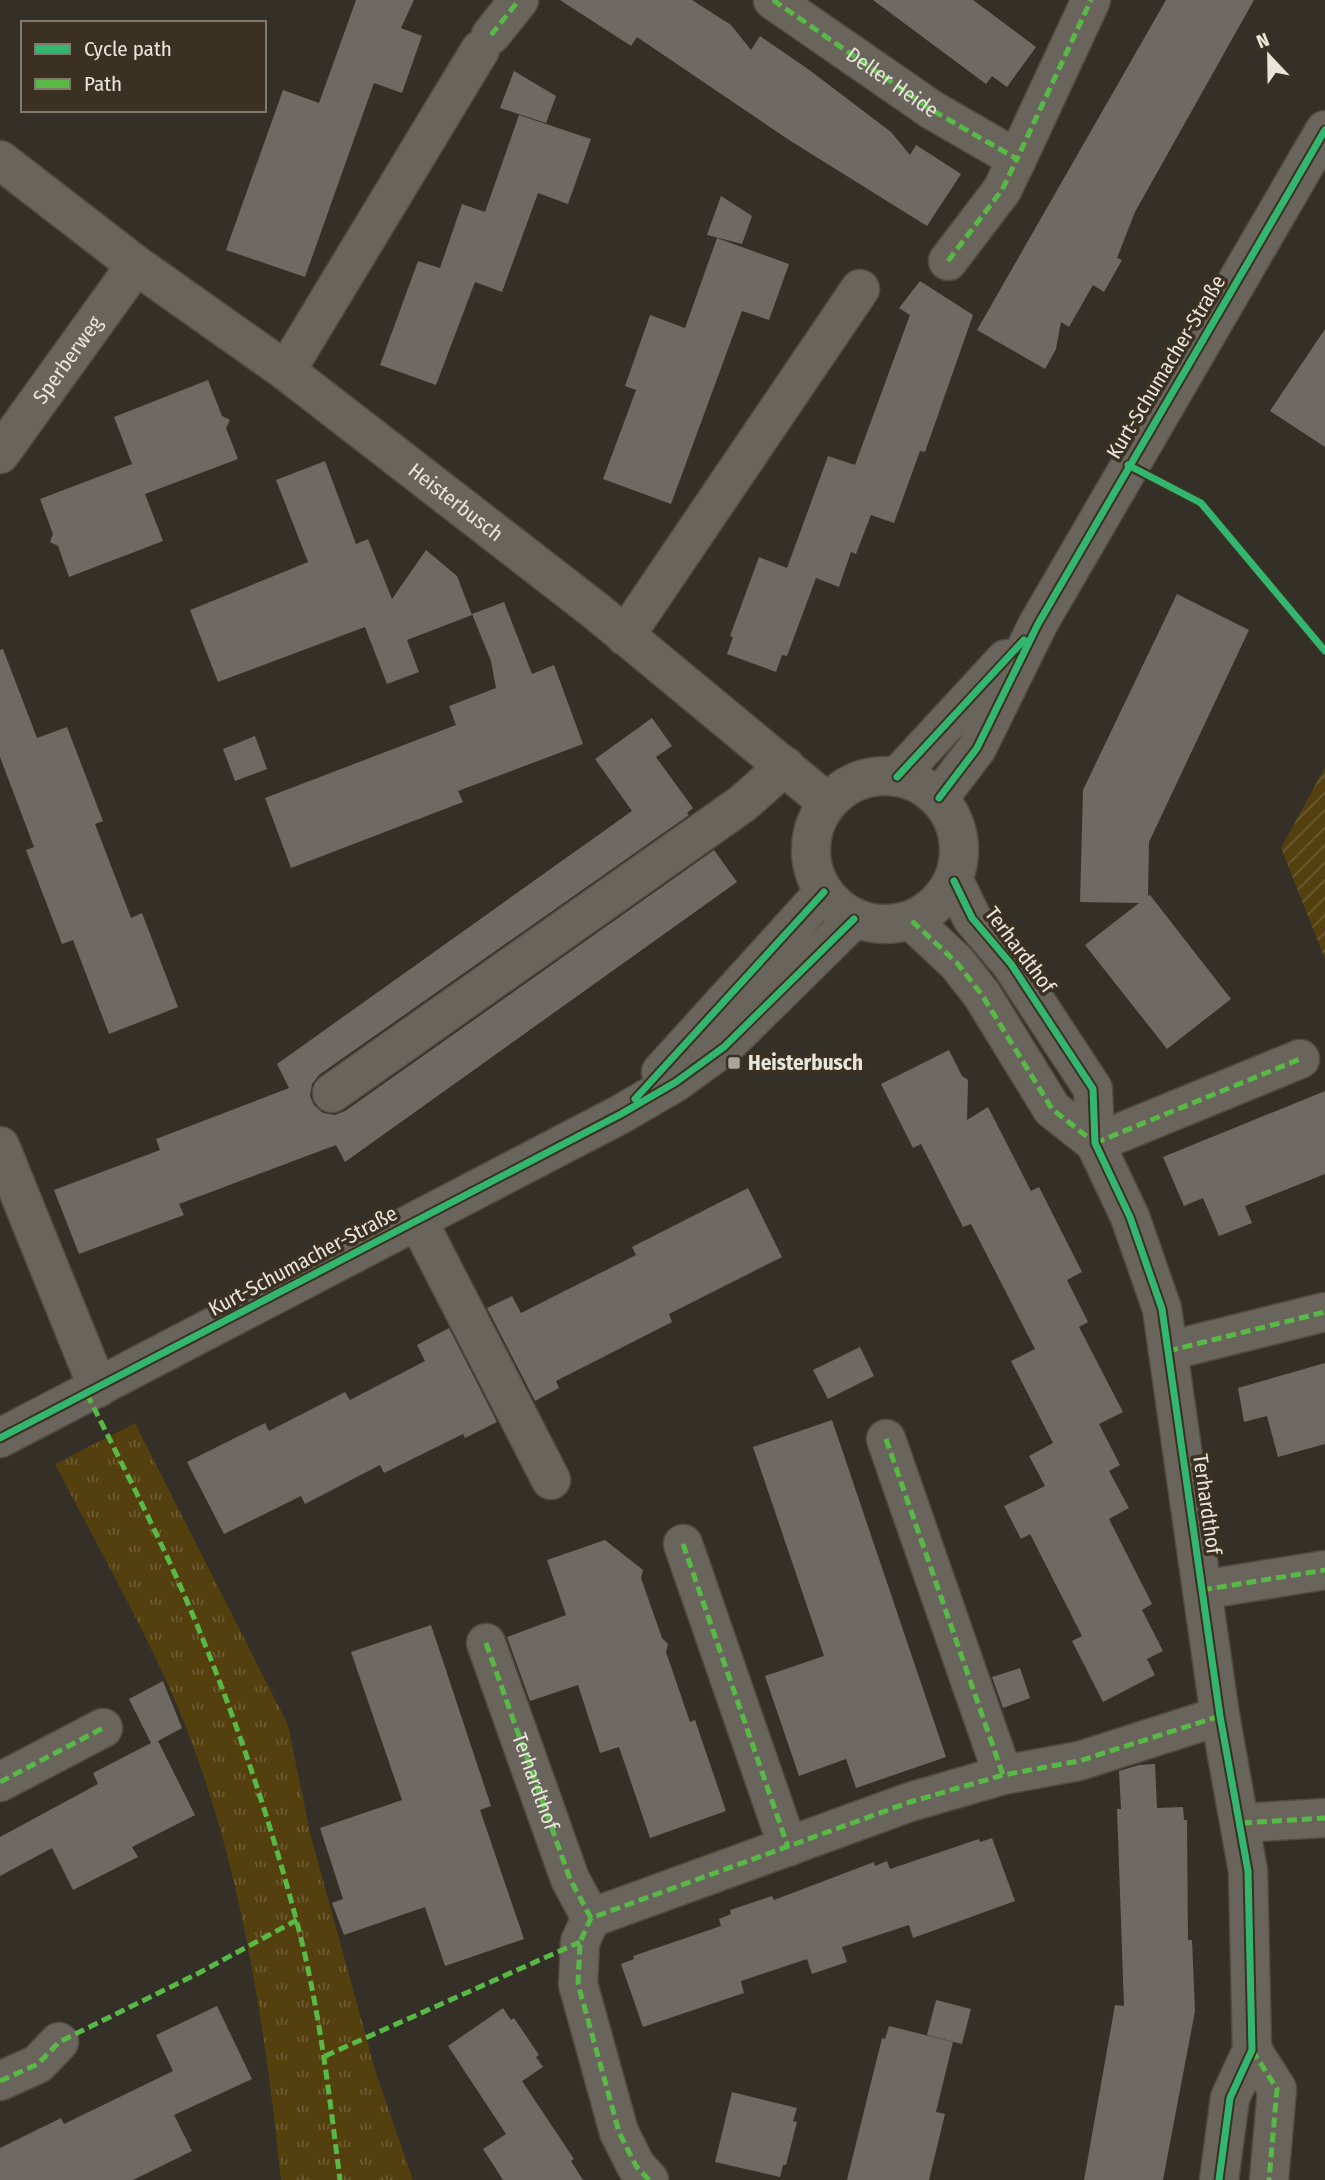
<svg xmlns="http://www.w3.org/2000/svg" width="1325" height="2180" font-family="'Fira Sans Condensed',sans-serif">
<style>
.park{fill:url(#park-tufts)}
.garden{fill:url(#garden-furrows)}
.building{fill:#6e6a63}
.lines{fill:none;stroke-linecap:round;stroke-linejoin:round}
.minor-casing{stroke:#504c45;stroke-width:41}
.minor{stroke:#6a655c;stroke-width:38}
.quiet{stroke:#58b947;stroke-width:5;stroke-dasharray:10 5;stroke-linecap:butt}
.cycleway-casing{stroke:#3a3122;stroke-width:11}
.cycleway{stroke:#33b770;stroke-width:7}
.poi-dot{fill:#aaa69c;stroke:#3a3122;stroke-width:2.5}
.labels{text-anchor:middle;stroke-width:7;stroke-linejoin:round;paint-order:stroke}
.street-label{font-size:21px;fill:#eae5db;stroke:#3a3122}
.poi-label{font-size:21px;font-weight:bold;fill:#eae5db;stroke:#3a3122;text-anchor:start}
</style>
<defs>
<pattern id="park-tufts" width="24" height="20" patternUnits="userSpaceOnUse" patternTransform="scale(1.75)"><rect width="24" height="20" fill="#543f0f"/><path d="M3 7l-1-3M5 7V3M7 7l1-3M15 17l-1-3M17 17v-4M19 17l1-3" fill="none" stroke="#6d5b31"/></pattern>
<pattern id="garden-furrows" width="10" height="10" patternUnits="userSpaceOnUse" patternTransform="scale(1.75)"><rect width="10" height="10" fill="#543f0f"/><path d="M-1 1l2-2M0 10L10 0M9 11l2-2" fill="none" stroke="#6d5b31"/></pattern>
</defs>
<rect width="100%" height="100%" fill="#343028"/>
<path class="park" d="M 135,1423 L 288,1725 L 310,1833 L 376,2073 L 413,2180 L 281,2180 C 263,2010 237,1833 164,1676 C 131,1604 91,1534 55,1464 Z"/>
<path class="garden" d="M 1325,767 L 1325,959 L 1281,848 Z"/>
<path class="building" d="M 356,0 L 414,0 L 401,28 L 422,36 L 402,93 L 374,83 L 305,277 L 226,250 L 283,90 L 319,103 Z
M 560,0 L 692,0 L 731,25 L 751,50 L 760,36 L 808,69 L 891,132 L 910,155 L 916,145 L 961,174 L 927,226 L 789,140 L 637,37 L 631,46 Z
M 873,0 L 973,0 L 1036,47 L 1007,87 L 992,76 L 986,84 Z
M 1166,0 L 1254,0 L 1135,212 L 1117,258 L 1122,260 L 1104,292 L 1093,285 L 1069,327 L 1061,322 L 1056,349 L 1045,369 L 977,330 Z
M 514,71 L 556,96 L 546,123 L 500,108 Z
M 519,115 L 591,139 L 568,204 L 538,193 L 502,292 L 475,282 L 436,385 L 380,365 L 418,261 L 440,268 L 462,204 L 485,212 Z
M 721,196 L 752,216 L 742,244 L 707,235 Z
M 717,238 L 789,264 L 769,320 L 742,311 L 671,504 L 603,479 L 636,390 L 625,386 L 650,315 L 685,328 Z
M 920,281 L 973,315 L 925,452 L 920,451 L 894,523 L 871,515 L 856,554 L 851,552 L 839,587 L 816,578 L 787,656 L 782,655 L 776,672 L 727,654 L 733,637 L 730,636 L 759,557 L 787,568 L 828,456 L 855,465 L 910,315 L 899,308 Z
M 1325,329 L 1325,447 L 1270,411 Z
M 208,380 L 222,416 L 230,420 L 226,428 L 238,459 L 145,494 L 163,541 L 69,577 L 58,546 L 50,542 L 53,534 L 40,499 L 132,464 L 114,417 Z
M 325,461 L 356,544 L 368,539 L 392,599 L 426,550 L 457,576 L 472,615 L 407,640 L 419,672 L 387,684 L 365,627 L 218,682 L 190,610 L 308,562 L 276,480 Z
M 1177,594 L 1249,630 L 1149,842 L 1148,896 L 1150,895 L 1231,999 L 1167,1049 L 1085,945 L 1139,903 L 1080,902 L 1083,790 Z
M 504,602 L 532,674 L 554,665 L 583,744 L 458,791 L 463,802 L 291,868 L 265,798 L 456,725 L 449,706 L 496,688 L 491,661 L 472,614 Z
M 3,649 L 37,738 L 67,727 L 103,821 L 95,824 L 131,918 L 142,913 L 178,1007 L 109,1034 L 73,940 L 62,944 L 26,850 L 34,847 L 0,757 L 0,650 Z
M 652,718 L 672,746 L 656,757 L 693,808 L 687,813 L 689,815 L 319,1075 L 312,1084 L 310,1096 L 314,1105 L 323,1113 L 335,1115 L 345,1111 L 714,850 L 737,882 L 345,1162 L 336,1145 L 179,1204 L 184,1215 L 79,1254 L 54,1190 L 160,1150 L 156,1139 L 289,1088 L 277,1064 L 632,811 L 595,759 Z
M 255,736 L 267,769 L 235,781 L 223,749 Z
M 949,1050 L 962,1076 L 968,1080 L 967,1120 L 988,1107 L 1031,1191 L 1039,1187 L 1082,1272 L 1067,1280 L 1088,1322 L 1079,1327 L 1123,1412 L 1099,1424 L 1120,1465 L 1109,1471 L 1129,1508 L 1109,1519 L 1152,1604 L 1142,1610 L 1163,1651 L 1147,1659 L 1155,1675 L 1103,1702 L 1072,1641 L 1082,1636 L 1030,1534 L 1021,1539 L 1004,1506 L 1045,1486 L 1029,1456 L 1053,1443 L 1011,1361 L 1035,1349 L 971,1224 L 963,1227 L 921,1144 L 913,1148 L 881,1084 Z
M 1325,1091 L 1325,1174 L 1245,1206 L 1252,1223 L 1219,1236 L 1203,1198 L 1184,1206 L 1163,1157 Z
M 748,1188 L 782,1257 L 669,1314 L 672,1322 L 556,1381 L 559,1388 L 535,1401 L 487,1308 L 512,1296 L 521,1313 L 636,1255 L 632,1247 Z
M 449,1328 L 497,1422 L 465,1438 L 463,1434 L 384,1473 L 380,1465 L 305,1504 L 301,1496 L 224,1534 L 187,1462 L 265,1423 L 269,1431 L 345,1392 L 350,1400 L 425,1361 L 417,1345 Z
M 860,1347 L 874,1376 L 828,1399 L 813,1370 Z
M 1325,1363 L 1325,1444 L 1278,1457 L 1267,1416 L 1244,1422 L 1238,1388 Z
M 832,1420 L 946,1757 L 856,1788 L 846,1759 L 799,1776 L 765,1676 L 824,1656 L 753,1447 Z
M 605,1540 L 643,1570 L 641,1578 L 662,1638 L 668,1644 L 666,1652 L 690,1722 L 695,1720 L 726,1811 L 650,1838 L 619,1747 L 600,1753 L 578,1685 L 530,1701 L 507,1637 L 566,1615 L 547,1560 Z
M 431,1625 L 491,1806 L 480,1810 L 524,1939 L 445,1966 L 425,1907 L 344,1935 L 332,1903 L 343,1899 L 320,1828 L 402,1800 L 351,1652 Z
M 1020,1668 L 1030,1698 L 1003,1708 L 992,1677 Z
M 163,1681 L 182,1728 L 158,1741 L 195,1815 L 132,1847 L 138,1857 L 73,1890 L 52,1848 L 0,1876 L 0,1837 L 98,1784 L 93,1773 L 151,1743 L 129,1699 Z
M 1155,1764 L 1157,1808 L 1183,1807 L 1184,1820 L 1187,1820 L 1188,1940 L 1192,1940 L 1195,2011 L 1163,2180 L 1084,2180 L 1115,2005 L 1124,2006 L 1117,1809 L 1121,1809 L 1119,1771 L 1139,1765 Z
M 992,1838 L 1015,1901 L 913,1938 L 909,1925 L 842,1947 L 847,1962 L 812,1974 L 807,1959 L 741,1981 L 744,1993 L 643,2027 L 621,1964 L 634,1959 L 633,1956 L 721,1926 L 719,1919 L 731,1914 L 730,1910 L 772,1896 L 774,1900 L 874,1862 L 875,1866 L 887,1861 L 890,1869 L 979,1839 L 980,1842 Z
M 936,2000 L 971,2009 L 962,2044 L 927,2035 Z
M 217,2006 L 252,2079 L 174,2115 L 192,2151 L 133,2180 L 0,2180 L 0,2148 L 61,2118 L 64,2124 L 173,2071 L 156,2035 Z
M 503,2008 L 511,2020 L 514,2018 L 539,2055 L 536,2057 L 543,2067 L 522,2081 L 574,2159 L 571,2161 L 583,2180 L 503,2180 L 483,2149 L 506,2134 L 448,2046 Z
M 889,2026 L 953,2042 L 936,2112 L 945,2114 L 929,2180 L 847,2180 L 882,2038 L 885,2039 Z
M 732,2092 L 797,2108 L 793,2121 L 797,2122 L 786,2165 L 783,2165 L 780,2177 L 715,2162 Z"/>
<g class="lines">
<g class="minor-casing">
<g id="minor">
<path id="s1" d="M 773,0 L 932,110 L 1017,159 L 1091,0"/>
<path d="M 491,35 L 519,0"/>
<path id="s2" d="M 0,160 L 136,265 L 286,371 L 596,611 L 828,803"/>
<path d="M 948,261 L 1002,190 L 1017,159"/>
<path d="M 286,371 L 480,50"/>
<path id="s3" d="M 0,454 L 136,265"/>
<path d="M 625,636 L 860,289"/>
<circle cx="885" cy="850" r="74"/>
<path d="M 897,777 L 1006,659"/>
<path d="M 939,798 L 977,748 L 1038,624 L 1325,130"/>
<path d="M 954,881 L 972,918 L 1011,964 L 1093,1089 L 1095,1143 L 1130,1217 L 1162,1309 L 1220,1716 L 1248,1871 L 1252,2050 L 1230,2098 L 1219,2180"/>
<path d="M 912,921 L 957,963 L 982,995 L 1052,1109 L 1095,1143"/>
<path d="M 661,1072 L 824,892"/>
<path d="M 332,1093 L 742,804 L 785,766"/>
<path d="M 1095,1143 L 1300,1059"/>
<path d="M 0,1146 L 98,1388"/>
<path d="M 418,1221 L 551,1480"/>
<path d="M 1168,1351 L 1325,1312"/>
<path d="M 0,1438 L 621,1114 L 676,1082 L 724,1047 L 854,919"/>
<path d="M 886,1439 L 1003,1775"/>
<path d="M 683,1544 L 788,1847"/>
<path d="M 1202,1590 L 1325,1570"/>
<path d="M 486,1643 L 570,1879 L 591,1918"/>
<path d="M 0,1782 L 103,1728"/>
<path d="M 1242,1823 L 1325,1818"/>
<path d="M 1252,2050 L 1277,2089 L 1269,2180"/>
<path d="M 0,2081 L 38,2064 L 59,2042"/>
<path d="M 649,2180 L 636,2166 L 619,2132 L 578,1984 L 580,1942 L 591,1918 L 910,1802 L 1003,1775 L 1079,1761 L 1220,1716"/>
</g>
</g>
<use href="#minor" class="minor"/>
<g class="quiet">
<path d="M 773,0 L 932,110 L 1017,159 L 1091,0"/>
<path d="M 491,35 L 519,0"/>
<path d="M 948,261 L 1002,190 L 1017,159"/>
<path d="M 912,921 L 957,963 L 982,995 L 1052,1109 L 1095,1143"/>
<path d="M 1095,1143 L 1300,1059"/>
<path d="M 1168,1351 L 1325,1312"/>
<path d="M 87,1394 C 112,1444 138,1495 162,1546 C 216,1660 264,1797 296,1919 C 319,2004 329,2093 340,2180"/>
<path d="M 886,1439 L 1003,1775"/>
<path d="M 683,1544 L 788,1847"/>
<path d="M 1202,1590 L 1325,1570"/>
<path id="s4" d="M 486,1643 L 570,1879 L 591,1918"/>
<path d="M 0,1782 L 103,1728"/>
<path d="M 1242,1823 L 1325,1818"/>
<path d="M 1252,2050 L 1277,2089 L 1269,2180"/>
<path d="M 325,2056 L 580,1942"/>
<path d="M 0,2081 L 38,2064 L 59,2042 L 197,1974 L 297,1920"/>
<path d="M 649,2180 L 636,2166 L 619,2132 L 578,1984 L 580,1942 L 591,1918 L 910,1802 L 1003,1775 L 1079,1761 L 1220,1716"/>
</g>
<g class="cycleway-casing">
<path id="cycleway" d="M 1128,465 L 1201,503 L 1325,651
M 897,777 L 1024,640
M 939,798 L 977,748 L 1038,624 L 1325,130
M 954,881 L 972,918 L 1011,964 L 1093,1089 L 1095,1143 L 1130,1217 L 1162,1309 L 1220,1716 L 1248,1871 L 1252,2050 L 1230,2098 L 1219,2180
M 635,1099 L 824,892
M 0,1438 L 621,1114 L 676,1082 L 724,1047 L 854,919"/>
</g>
<use href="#cycleway" class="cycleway"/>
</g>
<rect class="poi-dot" x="727" y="1056" width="14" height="14" rx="3.5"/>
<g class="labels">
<g class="street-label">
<text dy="7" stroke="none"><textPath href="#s1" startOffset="145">Deller Heide</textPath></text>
<text dy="7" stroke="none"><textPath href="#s3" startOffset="116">Sperberweg</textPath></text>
<text transform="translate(1166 367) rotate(-59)" y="7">Kurt-Schumacher-Straße</text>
<text dy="7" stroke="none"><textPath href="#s2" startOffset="570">Heisterbusch</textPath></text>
<text transform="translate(1020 950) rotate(53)" y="7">Terhardthof</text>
<text transform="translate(303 1261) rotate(-28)" y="7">Kurt-Schumacher-Straße</text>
<text transform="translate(1207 1504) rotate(82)" y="7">Terhardthof</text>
<text dy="7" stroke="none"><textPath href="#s4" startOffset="147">Terhardthof</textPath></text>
</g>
<g class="poi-label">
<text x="748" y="1070">Heisterbusch</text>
</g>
</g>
<rect x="21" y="21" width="245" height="91" fill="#3a3122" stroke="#80796c" stroke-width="2"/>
<rect x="35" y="44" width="35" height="10" fill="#33b770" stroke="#80796c" stroke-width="2"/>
<text x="84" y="56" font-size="21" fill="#eae5db">Cycle path</text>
<rect x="35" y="79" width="35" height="10" fill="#58b947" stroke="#80796c" stroke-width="2"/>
<text x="84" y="91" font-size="21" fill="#eae5db">Path</text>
<g transform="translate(1269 56) rotate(338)" stroke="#3a3122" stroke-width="5" paint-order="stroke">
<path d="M0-5L12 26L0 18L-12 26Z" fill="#eae5db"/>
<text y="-10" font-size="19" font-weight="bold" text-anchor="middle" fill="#eae5db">N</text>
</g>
</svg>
